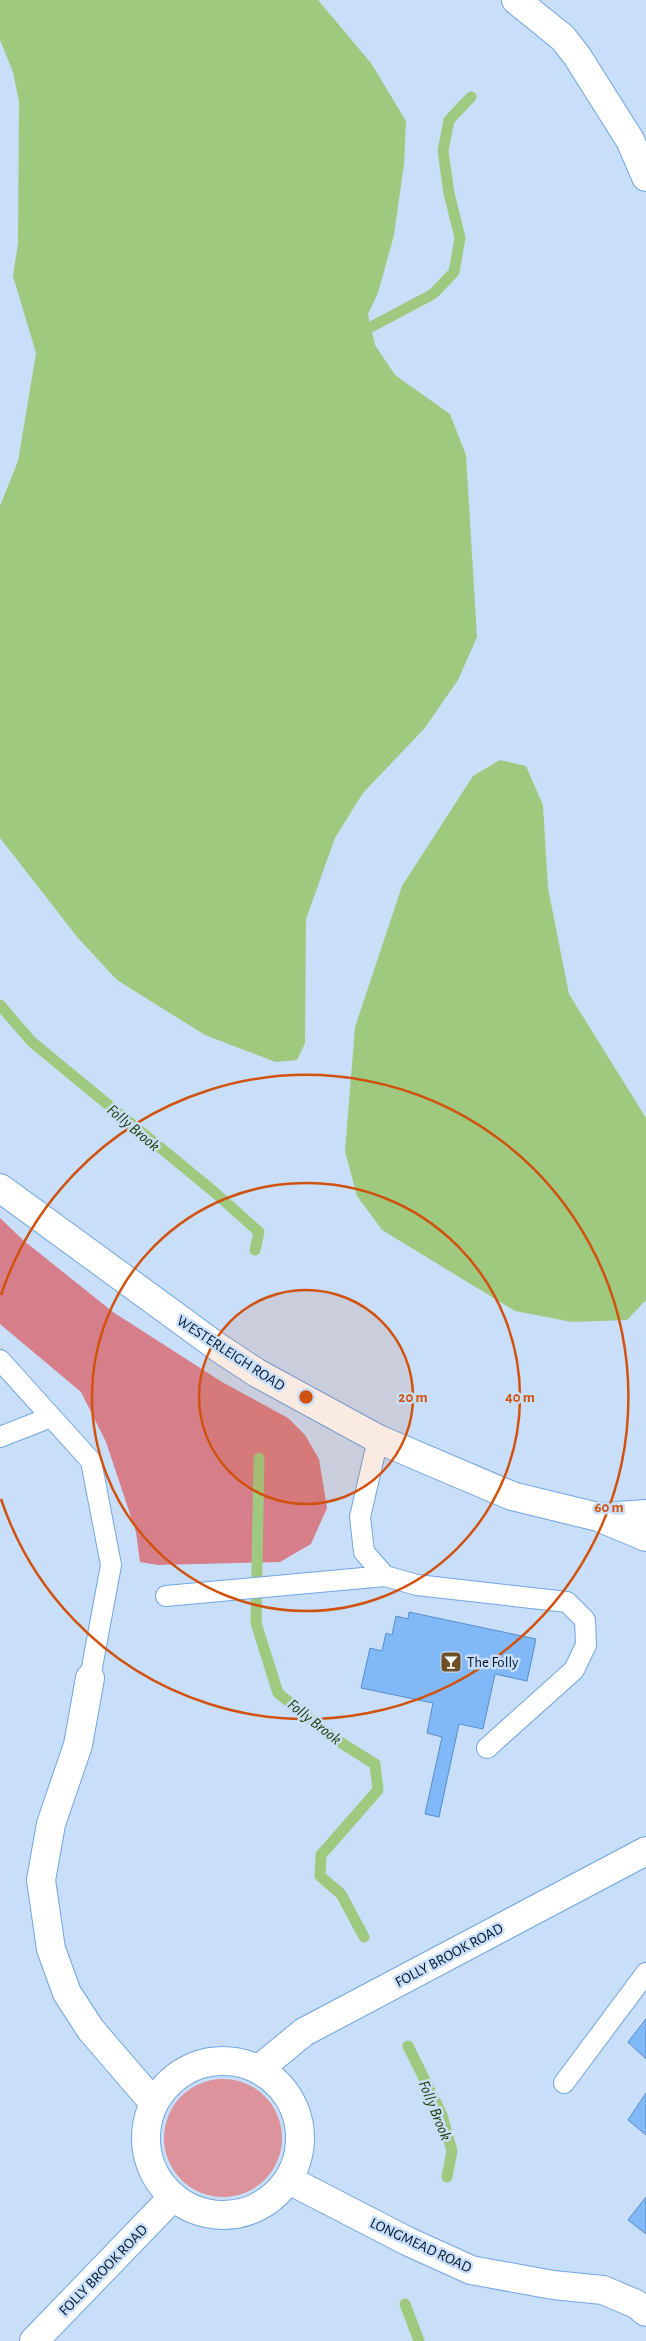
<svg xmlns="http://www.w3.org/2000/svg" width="646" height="2341" font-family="'Alegreya Sans',sans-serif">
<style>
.green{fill:#dc939b}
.forest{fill:#d67f8a}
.water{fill:#a0c980}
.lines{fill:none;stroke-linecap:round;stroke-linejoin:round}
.stream{stroke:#a0c980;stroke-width:11}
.building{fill:#81b8f7;stroke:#578dca}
.service-casing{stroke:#6fa5e3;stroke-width:22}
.minor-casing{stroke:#6fa5e3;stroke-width:30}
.tertiary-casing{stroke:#6fa5e3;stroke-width:30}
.service{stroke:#fff;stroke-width:20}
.minor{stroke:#fff;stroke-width:28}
.tertiary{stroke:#fff;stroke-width:28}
.ring{fill:none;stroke:#d1520f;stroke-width:2.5}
.labels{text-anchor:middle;stroke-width:5;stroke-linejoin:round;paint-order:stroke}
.street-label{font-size:15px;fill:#02152c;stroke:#c9dff9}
.poi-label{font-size:15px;fill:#02152c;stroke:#c9dff9;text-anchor:start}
.water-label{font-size:16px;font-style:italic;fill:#203a05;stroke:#c9dff9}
.centre{fill:#d1520f;stroke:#c9dff9;stroke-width:2.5}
.ring-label{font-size:15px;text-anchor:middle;font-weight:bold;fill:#d1520f;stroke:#c9dff9;stroke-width:5;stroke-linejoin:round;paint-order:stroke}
</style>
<rect width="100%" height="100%" fill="#c9dff9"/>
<path class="green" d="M164 2138a59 59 0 1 1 118 0a59 59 0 1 1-118 0Z"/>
<path class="forest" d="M 0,1218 L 23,1240 L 113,1312 L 222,1382 L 288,1418 L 305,1435 L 319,1459 L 327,1508 L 311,1544 L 280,1562 L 158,1565 L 140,1562 L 136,1532 L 106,1442 L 81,1392 L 0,1324 Z"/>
<path class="water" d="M 0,0 L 318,0 L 371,63 L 406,121 L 404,164 L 394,235 L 378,293 L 368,314 L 375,345 L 395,375 L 450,414 L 466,455 L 477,637 L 458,680 L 424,729 L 363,793 L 335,838 L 306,919 L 305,1043 L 297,1060 L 276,1062 L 205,1035 L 117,980 L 78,938 L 0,838 L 0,506 L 18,461 L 36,353 L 13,276 L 18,243 L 19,102 L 13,72 L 0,40 Z
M 500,760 L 526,766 L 543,805 L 548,888 L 569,994 L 646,1118 L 646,1300 L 627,1320 L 572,1322 L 515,1311 L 382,1230 L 357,1196 L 345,1151 L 355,1027 L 402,886 L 473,776 Z"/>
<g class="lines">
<path class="stream" d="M 371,327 L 433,294 L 454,272 L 460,238 L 449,193 L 443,151 L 449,120 L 471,97
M 0,1005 L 32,1042 L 213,1191 L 259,1232 L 255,1250
M 259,1458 L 256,1623 L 278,1693 L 335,1739 L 375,1764 L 378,1790 L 321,1855 L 320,1876 L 341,1894 L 364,1937
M 408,2046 L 442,2115 L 452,2151 L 447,2177
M 405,2304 L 419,2341"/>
</g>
<path class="building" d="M 409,1612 L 536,1639 L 527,1681 L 495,1674 L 483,1729 L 459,1724 L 439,1817 L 425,1814 L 442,1737 L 427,1733 L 433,1703 L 361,1688 L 370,1648 L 382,1651 L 386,1633 L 392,1635 L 396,1616 L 408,1619 Z
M 646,2019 L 646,2059 L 628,2042 Z
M 646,2093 L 646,2135 L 628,2120 Z
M 646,2197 L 646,2234 L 628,2220 Z"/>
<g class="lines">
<g class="service-casing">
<path id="service" d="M 0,1360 L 91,1461 L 111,1565 L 90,1678
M 0,1437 L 51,1417
M 378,1439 L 360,1517 L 364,1552 L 385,1576
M 166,1596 L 385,1576 L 417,1585 L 567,1602 L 585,1620 L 586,1645 L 574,1670 L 487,1748
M 564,2083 L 646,1973"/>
</g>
<g class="minor-casing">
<path id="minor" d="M 516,0 L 563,38 L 577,56 L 630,140 L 646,177
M 90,1678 L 78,1745 L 51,1824 L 41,1880 L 51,1949 L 67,1993 L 91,2030 L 153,2102
M146 2138a77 77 0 1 1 154 0a77 77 0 1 1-154 0Z
M 259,2069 L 304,2032 L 646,1851
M 289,2180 L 407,2241 L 471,2270 L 553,2285 L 603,2290 L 636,2304 L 646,2312
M 34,2341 L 172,2198"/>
</g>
<g class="tertiary-casing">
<path id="tertiary" d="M 0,1188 L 219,1348 L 257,1373 L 378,1439 L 512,1496 L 598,1517 L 646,1537
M 604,1517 L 646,1514"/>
</g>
<use href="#service" class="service"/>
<use href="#minor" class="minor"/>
<use href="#tertiary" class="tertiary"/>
</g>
<circle cx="306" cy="1397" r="107" fill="#d1520f" fill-opacity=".12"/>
<g class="ring">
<circle cx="306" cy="1397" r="107"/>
<circle cx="306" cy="1397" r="214"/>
<path d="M1 1295A322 322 0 1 1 1 1499"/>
</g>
<defs>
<g id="bar-square" transform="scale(1.125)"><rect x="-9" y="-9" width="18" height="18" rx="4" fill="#6f5026" stroke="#c9dff9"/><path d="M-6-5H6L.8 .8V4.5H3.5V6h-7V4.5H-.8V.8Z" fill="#fff"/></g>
</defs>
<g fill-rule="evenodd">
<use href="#bar-square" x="451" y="1662"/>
</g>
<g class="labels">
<g class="street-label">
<text transform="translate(231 1353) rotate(33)" y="5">WESTERLEIGH ROAD</text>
<text transform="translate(449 1955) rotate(-28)" y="5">FOLLY BROOK ROAD</text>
<text transform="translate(421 2245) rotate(25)" y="5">LONGMEAD ROAD</text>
<text transform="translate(103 2270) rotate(-46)" y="5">FOLLY BROOK ROAD</text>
</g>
<g class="poi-label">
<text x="467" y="1667">The Folly</text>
</g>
<g class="water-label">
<text transform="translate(134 1127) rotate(40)" y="6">Folly Brook</text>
<text transform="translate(315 1721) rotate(38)" y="6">Folly Brook</text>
<text transform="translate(436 2110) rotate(68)" y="6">Folly Brook</text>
</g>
</g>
<circle cx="306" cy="1397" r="8" class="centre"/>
<g class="ring-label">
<text x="413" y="1402">20 m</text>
<text x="520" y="1402">40 m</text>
<text x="609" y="1512">60 m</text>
</g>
</svg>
